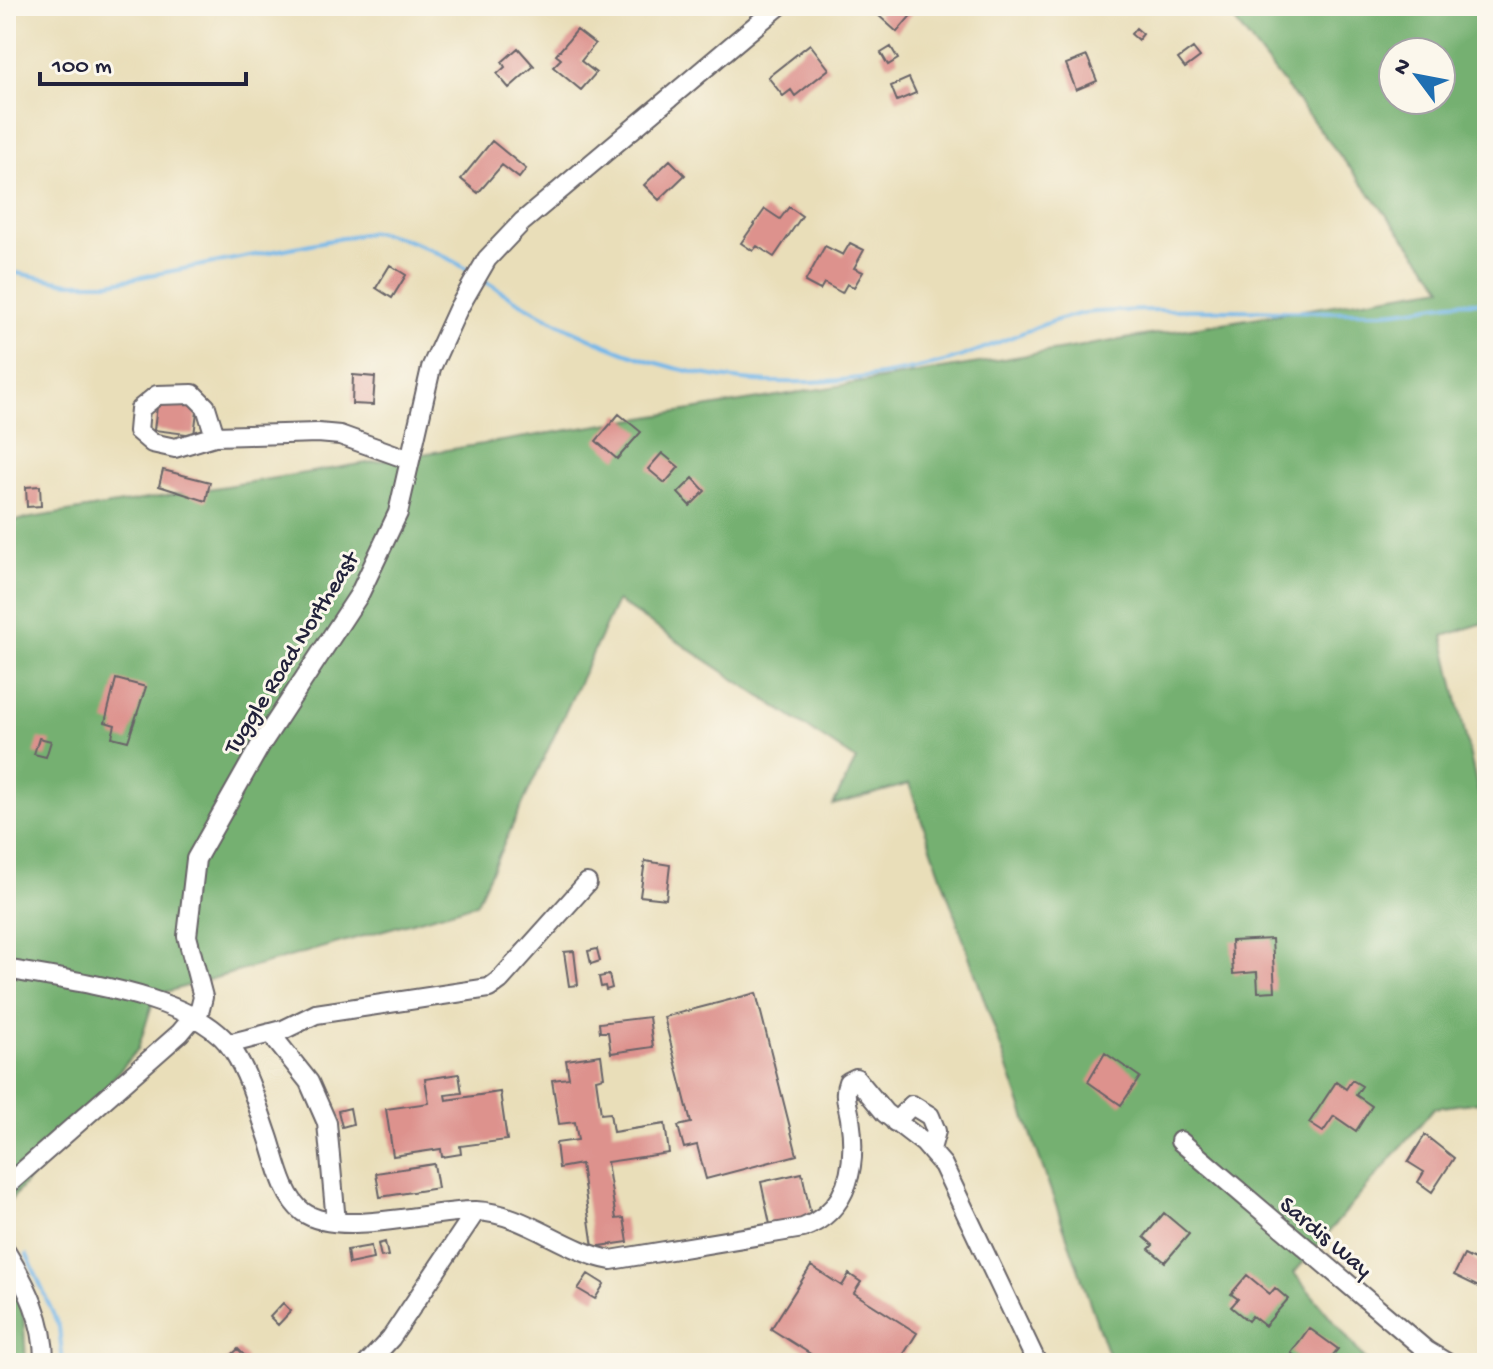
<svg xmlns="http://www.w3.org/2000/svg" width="1493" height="1369" font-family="'Gochi Hand',sans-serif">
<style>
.forest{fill:#74b071;stroke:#4b6956;stroke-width:2;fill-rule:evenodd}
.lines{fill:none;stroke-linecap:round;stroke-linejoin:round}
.stream{stroke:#73b7e9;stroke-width:4}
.building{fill:#dd928d}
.minor-casing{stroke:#686467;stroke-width:22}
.minor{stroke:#fff;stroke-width:18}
.labels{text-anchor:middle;stroke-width:6;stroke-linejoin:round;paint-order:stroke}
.street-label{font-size:24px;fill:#22223b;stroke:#fbf7ec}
</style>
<rect width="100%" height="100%" fill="#fbf7ec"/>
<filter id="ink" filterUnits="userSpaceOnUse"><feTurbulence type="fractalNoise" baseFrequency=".0125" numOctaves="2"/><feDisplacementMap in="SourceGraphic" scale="16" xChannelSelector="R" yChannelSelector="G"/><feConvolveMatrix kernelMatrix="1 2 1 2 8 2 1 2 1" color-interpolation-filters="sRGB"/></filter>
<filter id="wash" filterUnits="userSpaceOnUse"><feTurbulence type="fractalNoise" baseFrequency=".006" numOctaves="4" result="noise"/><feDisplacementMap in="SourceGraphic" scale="32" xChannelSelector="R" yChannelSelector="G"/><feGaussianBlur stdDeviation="1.8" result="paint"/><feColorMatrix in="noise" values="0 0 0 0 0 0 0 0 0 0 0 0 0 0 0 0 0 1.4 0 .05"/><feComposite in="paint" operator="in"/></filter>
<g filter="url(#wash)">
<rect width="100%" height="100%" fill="#e9deb9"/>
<path class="forest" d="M 1223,6 L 1487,6 L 1487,622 L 1443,636 L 1483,813 L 1487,815 L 1487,1101 L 1434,1108 L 1294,1273 L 1368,1363 L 1111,1363 L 909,784 L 833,805 L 856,760 L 617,601 L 476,904 L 155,995 L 138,1049 L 6,1206 L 6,522 L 1443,287 ZM 1393,52 L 1441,52 L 1441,100 L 1393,100 Z
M 6,1280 L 23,1307 L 26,1363 L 6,1363 Z"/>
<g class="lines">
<path class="stream" d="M 6,271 L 69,283 L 110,283 L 373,232 C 409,237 443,254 473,273
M 480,278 C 631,376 763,407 940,363 C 986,352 1053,314 1095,312 C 1191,307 1283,312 1379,312 C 1415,312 1452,298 1487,303
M 27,1255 L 59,1327 L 63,1363"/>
</g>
<g id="blocks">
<path class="building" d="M 886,6 L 919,6 L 897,32 L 878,15 Z
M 1136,28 L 1143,34 L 1138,40 L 1131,34 Z
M 577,30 L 595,44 L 581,61 L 596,73 L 581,90 L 553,67 L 561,59 L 556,55 Z
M 810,44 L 829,69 L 795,96 L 791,90 L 783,96 L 768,77 Z
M 891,47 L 898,59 L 888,65 L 881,53 Z
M 518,48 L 534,66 L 509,88 L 497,74 L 505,67 L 502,62 Z
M 1193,48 L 1200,57 L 1185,68 L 1178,59 Z
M 1087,56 L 1097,81 L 1076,90 L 1066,64 Z
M 909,78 L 916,93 L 897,101 L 891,86 Z
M 492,141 L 526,169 L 519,178 L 502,165 L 478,193 L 461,179 Z
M 670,160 L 685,175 L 659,200 L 644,185 Z
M 789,207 L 802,216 L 774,257 L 757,246 L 753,251 L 741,243 L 765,209 L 780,219 Z
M 850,243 L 864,250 L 854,268 L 863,272 L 854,287 L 847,284 L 842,293 L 824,283 L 820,290 L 805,282 L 825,246 L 843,255 Z
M 390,265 L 406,275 L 392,298 L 376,288 Z
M 353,375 L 375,377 L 373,405 L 352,404 Z
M 158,399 L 198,404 L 194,435 L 154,430 Z
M 619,414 L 641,432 L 617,459 L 596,441 Z
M 662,453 L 679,467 L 665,483 L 648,469 Z
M 163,470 L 210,482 L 206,501 L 159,486 Z
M 693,478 L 705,491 L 690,506 L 678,493 Z
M 40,486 L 41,506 L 27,507 L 26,487 Z
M 116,679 L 146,687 L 128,741 L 112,737 L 115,725 L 105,722 Z
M 39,738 L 51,741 L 46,757 L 34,754 Z
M 645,861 L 670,865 L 666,899 L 640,896 Z
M 1272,939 L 1275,991 L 1258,992 L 1257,972 L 1233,974 L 1231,941 Z
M 597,949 L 600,961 L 591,964 L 588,951 Z
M 574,951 L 578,985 L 569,986 L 564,952 Z
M 609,975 L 612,988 L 606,990 L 605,986 L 601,987 L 599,977 Z
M 756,993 L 797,1155 L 706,1179 L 697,1145 L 684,1148 L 678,1126 L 691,1123 L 664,1017 Z
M 649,1017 L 653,1047 L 611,1053 L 608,1032 L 600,1032 L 599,1023 Z
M 1105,1053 L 1140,1077 L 1121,1105 L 1088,1082 Z
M 601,1055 L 604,1077 L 596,1079 L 601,1114 L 610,1113 L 613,1132 L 665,1124 L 669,1153 L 607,1162 L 616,1219 L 624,1218 L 628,1242 L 593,1247 L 581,1164 L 559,1168 L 556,1143 L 578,1140 L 575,1122 L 559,1124 L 552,1080 L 569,1078 L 566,1060 Z
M 459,1074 L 462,1093 L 445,1095 L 446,1100 L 500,1092 L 507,1140 L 460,1146 L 461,1154 L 442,1157 L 441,1149 L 393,1156 L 386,1109 L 429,1103 L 425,1079 Z
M 1352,1080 L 1362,1086 L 1356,1095 L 1372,1106 L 1356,1131 L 1334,1116 L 1323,1132 L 1309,1123 L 1336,1082 L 1346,1089 Z
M 350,1108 L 353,1124 L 342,1127 L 338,1111 Z
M 1425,1135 L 1454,1158 L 1432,1192 L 1418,1182 L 1424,1172 L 1408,1162 Z
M 434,1164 L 438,1188 L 380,1197 L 376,1173 Z
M 802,1173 L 812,1220 L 771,1229 L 761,1182 Z
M 1164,1213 L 1189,1234 L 1165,1262 L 1149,1249 L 1153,1245 L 1144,1237 Z
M 385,1242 L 388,1256 L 381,1257 L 378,1244 Z
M 371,1246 L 373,1259 L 349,1264 L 347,1250 Z
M 1464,1255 L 1487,1266 L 1487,1291 L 1454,1275 Z
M 811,1266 L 842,1286 L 849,1274 L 861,1282 L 854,1293 L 917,1333 L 898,1363 L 825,1363 L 771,1329 Z
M 588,1274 L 604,1284 L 595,1299 L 578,1289 Z
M 1247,1275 L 1270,1294 L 1275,1288 L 1288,1299 L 1265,1326 L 1252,1316 L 1248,1321 L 1231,1307 L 1238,1299 L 1231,1294 Z
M 283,1303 L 291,1311 L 278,1325 L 270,1317 Z
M 1309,1328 L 1338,1349 L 1328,1361 L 1331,1363 L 1296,1363 L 1299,1359 L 1291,1353 Z
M 238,1349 L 247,1358 L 242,1363 L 223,1363 Z"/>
</g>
</g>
<g filter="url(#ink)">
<use href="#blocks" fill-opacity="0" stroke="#686467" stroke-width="2"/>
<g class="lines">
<g class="minor-casing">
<path id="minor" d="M 215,436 L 206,407 L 193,394 L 157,395 L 140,409 L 138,431 L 152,443 L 175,448 L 215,436 L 318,433 L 340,435 L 410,460
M 6,969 C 67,981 199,994 234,1052 C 250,1077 258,1108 268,1136 C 276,1159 282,1196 303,1212 C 339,1238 431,1210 476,1211 C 525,1213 563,1251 611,1260 L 803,1228 C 850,1210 857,1164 850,1118 C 848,1105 843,1094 848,1082 L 856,1078 L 885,1113 L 924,1143 L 943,1165 L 1037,1363
M 270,1033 L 309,1082 L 327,1123 L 336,1222
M 228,1044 L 283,1030 L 316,1014 L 489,988 L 500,980 L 587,883
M 895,1122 L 912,1105 L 930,1116 L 936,1131 L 931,1149
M 1180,1141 L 1427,1351 L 1447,1363
M 6,1186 L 180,1033 L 200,1009 L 203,997 L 187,936 L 196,859 L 260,746 L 359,595 L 398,513 L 431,368 L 458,309 L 487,259 L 522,222 L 779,6
M 6,1252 C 27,1286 45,1322 44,1363
M 368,1363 L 391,1338 L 476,1211"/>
</g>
<use href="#minor" class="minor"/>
</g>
</g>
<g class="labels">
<g class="street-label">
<text transform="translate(290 652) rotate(-58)" y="8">Tuggle Road Northeast</text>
<text transform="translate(1327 1236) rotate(40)" y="8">Sardis Way</text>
</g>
</g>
<rect width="1493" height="1369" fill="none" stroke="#fbf7ec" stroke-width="32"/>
<g transform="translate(1417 76) rotate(302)"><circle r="38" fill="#fbf7ec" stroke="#a4a2a5" stroke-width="2"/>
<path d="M0-6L14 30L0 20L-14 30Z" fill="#1f6fb2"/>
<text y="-12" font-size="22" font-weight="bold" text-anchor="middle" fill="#22223b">N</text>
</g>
<path d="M40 72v12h206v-12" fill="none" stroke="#22223b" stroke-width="4"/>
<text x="52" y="72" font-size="24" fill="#22223b" stroke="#fbf7ec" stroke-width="6" paint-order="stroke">100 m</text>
</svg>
